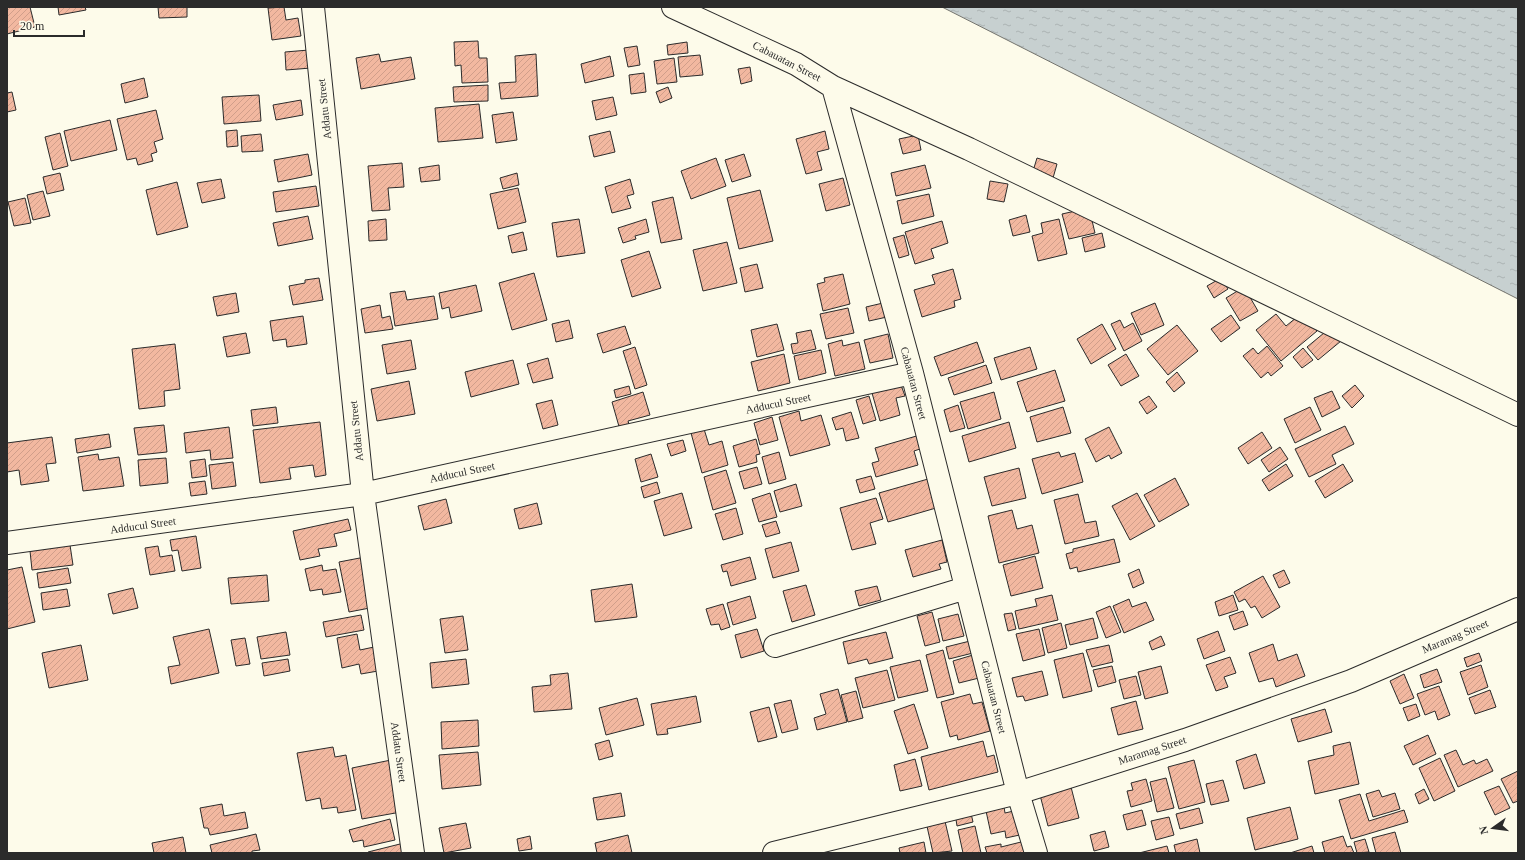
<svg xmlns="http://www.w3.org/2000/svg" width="1525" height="860" font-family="'Times New Roman',serif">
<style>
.water{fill:url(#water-ripples);stroke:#74746e}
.building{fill:url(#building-hatch);stroke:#2b2b2b}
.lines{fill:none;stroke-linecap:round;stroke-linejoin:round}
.minor-casing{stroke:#2b2b2b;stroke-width:24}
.minor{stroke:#fdfbea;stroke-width:22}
.labels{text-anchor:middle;stroke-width:3;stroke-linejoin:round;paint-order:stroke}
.street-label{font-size:11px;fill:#2b2b2b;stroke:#fdfbea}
</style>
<defs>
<pattern id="water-ripples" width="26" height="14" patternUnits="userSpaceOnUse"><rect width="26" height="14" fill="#c7d0d0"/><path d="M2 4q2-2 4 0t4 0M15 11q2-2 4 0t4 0" fill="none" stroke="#abb3b3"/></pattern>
<pattern id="building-hatch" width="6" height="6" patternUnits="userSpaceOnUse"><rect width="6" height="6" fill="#f2b8a0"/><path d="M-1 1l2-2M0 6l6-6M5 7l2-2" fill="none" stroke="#d09e8a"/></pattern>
</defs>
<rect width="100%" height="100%" fill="#fdfbea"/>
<path class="water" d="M 942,7 L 1518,7 L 1518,299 Z"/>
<path class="building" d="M 7,7 L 30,7 L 35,27 L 7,34 Z
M 58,7 L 85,7 L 86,10 L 59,15 Z
M 158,7 L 187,7 L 187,17 L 159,18 Z
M 284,7 L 286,20 L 298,18 L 301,36 L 272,40 L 268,8 Z
M 478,41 L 479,58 L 487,58 L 488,82 L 462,83 L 461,65 L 455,66 L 454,42 Z
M 687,42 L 688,53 L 668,55 L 667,45 Z
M 637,46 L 640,65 L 628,67 L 624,48 Z
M 309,50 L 311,68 L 286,70 L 285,52 Z
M 379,54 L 381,62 L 411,57 L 415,79 L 361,89 L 356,58 Z
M 536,54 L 538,96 L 501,99 L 499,83 L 516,82 L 515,56 Z
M 700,55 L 703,75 L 680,77 L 678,57 Z
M 610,56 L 614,76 L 585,83 L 581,64 Z
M 674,58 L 677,82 L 657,84 L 654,61 Z
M 750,67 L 752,81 L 741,84 L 738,69 Z
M 644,73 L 646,92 L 631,94 L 629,75 Z
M 144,78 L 148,97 L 125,103 L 121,84 Z
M 488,85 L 488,101 L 454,102 L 453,87 Z
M 668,87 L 672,98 L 660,103 L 656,92 Z
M 12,92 L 16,110 L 7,112 L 7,93 Z
M 259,95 L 261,121 L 224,124 L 222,97 Z
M 613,97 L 617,115 L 596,120 L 592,101 Z
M 301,100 L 303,115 L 276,120 L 273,105 Z
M 479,104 L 483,138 L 438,142 L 435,108 Z
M 156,110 L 163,139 L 154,142 L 157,152 L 151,154 L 153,161 L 138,165 L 136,158 L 127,160 L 117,119 Z
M 513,112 L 517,140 L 496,143 L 492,115 Z
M 110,120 L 117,150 L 71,161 L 64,131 Z
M 237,130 L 238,146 L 227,147 L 226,131 Z
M 610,131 L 615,152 L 594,157 L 589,136 Z
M 825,131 L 829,149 L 817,152 L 822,170 L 806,174 L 796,139 Z
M 60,133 L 68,166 L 53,170 L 45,137 Z
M 261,134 L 263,151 L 242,152 L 241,136 Z
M 918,135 L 921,150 L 903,154 L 899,139 Z
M 308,154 L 312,175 L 278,182 L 274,160 Z
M 744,154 L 751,176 L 732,182 L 725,160 Z
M 716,158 L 726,186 L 691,199 L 681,171 Z
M 1037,158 L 1057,164 L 1053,178 L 1033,171 Z
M 402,163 L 404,187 L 388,188 L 390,210 L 372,211 L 368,166 Z
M 439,165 L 440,180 L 421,182 L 419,168 Z
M 925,165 L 931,188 L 896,196 L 891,173 Z
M 60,173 L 64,190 L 47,194 L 43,177 Z
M 517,173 L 519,185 L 503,189 L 500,178 Z
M 843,178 L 850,205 L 826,211 L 819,184 Z
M 221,179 L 225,198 L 202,203 L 197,183 Z
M 630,179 L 634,194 L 627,196 L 631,208 L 612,213 L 605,187 Z
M 990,181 L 1008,184 L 1004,202 L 987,199 Z
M 177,182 L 188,227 L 157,235 L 146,190 Z
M 316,186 L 319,206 L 276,212 L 273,192 Z
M 518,188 L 526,222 L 498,229 L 490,194 Z
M 760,190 L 773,241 L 739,249 L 727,198 Z
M 43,191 L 50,216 L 33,220 L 27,195 Z
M 929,194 L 934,216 L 902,224 L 897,201 Z
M 673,197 L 682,239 L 661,243 L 652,202 Z
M 25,198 L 31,223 L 14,226 L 8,202 Z
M 1089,208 L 1095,233 L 1069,239 L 1062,214 Z
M 1026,215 L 1030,232 L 1013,236 L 1009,220 Z
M 308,216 L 313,239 L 278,246 L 273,223 Z
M 386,219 L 387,240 L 369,241 L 368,221 Z
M 579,219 L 585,253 L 557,257 L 552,223 Z
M 646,219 L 649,232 L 635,236 L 636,239 L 623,243 L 618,228 Z
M 1059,219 L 1067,254 L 1038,261 L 1032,236 L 1043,233 L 1041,223 Z
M 942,221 L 948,243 L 931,249 L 934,258 L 915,264 L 905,232 Z
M 523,232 L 527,250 L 512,253 L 508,236 Z
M 1102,233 L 1105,247 L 1085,252 L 1082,238 Z
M 904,235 L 909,255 L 899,258 L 893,238 Z
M 727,242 L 737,283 L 703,291 L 693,250 Z
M 649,251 L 661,288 L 632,297 L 621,260 Z
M 757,264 L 763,288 L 745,292 L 740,268 Z
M 953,269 L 961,299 L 954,301 L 955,307 L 922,317 L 914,290 L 935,284 L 932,275 Z
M 534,273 L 547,320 L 512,330 L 499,283 Z
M 843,274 L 850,304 L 823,311 L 817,284 L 825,282 L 824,278 Z
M 319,278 L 323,300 L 293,305 L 289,286 L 305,283 L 305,280 Z
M 1221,278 L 1228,289 L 1214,298 L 1207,286 Z
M 476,285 L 482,311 L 451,318 L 449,307 L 442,309 L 439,293 Z
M 1244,287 L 1258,311 L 1240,321 L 1226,298 Z
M 405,291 L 407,300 L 434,296 L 438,319 L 395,326 L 390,293 Z
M 236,293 L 239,312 L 217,316 L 213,297 Z
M 883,303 L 887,317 L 869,321 L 866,307 Z
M 1155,303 L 1164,325 L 1141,335 L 1131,313 Z
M 380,305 L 382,318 L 390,316 L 393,329 L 365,333 L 361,309 Z
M 848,308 L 854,333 L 826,339 L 820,314 Z
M 1302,313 L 1317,331 L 1281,361 L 1256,330 L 1276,314 L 1286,326 Z
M 1231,315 L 1240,328 L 1221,342 L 1211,329 Z
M 303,316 L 307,344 L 287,347 L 286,339 L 273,341 L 270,321 Z
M 569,320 L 573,338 L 556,342 L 552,324 Z
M 1120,320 L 1124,328 L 1133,323 L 1142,341 L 1124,351 L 1111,324 Z
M 777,324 L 784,350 L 757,357 L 751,330 Z
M 1102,324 L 1116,349 L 1091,364 L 1077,339 Z
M 1177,325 L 1198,351 L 1168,375 L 1147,349 Z
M 625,326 L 631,344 L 603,353 L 597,334 Z
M 1330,328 L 1341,341 L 1318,360 L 1307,347 Z
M 811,330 L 816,349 L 793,354 L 791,344 L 798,343 L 796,333 Z
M 246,333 L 250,353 L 227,357 L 223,337 Z
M 888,334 L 893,358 L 870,363 L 864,340 Z
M 411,340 L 416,369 L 387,374 L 382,345 Z
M 842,340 L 843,346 L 859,342 L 865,369 L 835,376 L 828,344 Z
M 977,342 L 984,362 L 941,376 L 934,357 Z
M 175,344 L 180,389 L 164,391 L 165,406 L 139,409 L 132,349 Z
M 1267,346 L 1283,366 L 1271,376 L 1268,372 L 1261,378 L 1243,356 L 1253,348 L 1258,354 Z
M 635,347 L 647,385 L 635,389 L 623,351 Z
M 1030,347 L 1037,369 L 1001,380 L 994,358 Z
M 1303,348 L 1313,360 L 1302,368 L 1293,357 Z
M 821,350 L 826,373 L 799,380 L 794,356 Z
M 784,354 L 790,383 L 758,391 L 751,362 Z
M 1126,354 L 1139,376 L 1121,386 L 1108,365 Z
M 548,358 L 553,378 L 533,383 L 527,364 Z
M 513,360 L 519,384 L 471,397 L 465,372 Z
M 986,365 L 992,383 L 954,395 L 948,378 Z
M 1055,370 L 1065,401 L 1027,412 L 1017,382 Z
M 1177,372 L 1185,383 L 1174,392 L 1166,382 Z
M 409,381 L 415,414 L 377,421 L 371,389 Z
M 901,385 L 905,396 L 896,398 L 900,415 L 880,421 L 872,393 Z
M 1355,385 L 1364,396 L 1352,408 L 1342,396 Z
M 629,386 L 631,394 L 616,398 L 614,390 Z
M 1332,391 L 1340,408 L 1322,417 L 1314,398 Z
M 643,392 L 650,415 L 628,421 L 630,427 L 620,430 L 612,402 Z
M 994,392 L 1001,419 L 968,429 L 960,402 Z
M 869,396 L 876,420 L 863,424 L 856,400 Z
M 1149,396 L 1157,407 L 1147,414 L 1139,402 Z
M 552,400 L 558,425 L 543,429 L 536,404 Z
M 958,405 L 965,428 L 950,432 L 944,410 Z
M 276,407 L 278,423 L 253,426 L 251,410 Z
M 1063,407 L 1071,433 L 1037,442 L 1030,417 Z
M 1310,407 L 1321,430 L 1295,443 L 1284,419 Z
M 799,411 L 801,421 L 821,415 L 830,445 L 790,456 L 779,417 Z
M 851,412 L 859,438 L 846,441 L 843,428 L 836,430 L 832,418 Z
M 772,417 L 778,440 L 760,445 L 754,423 Z
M 320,422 L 326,475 L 315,477 L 313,465 L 289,468 L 291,479 L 260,483 L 253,430 Z
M 1009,422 L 1016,448 L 969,462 L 962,436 Z
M 164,425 L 167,452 L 138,455 L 134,428 Z
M 1345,426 L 1354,444 L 1332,455 L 1336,464 L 1309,477 L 1295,449 Z
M 229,427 L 233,458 L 211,460 L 210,450 L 186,453 L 184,433 Z
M 1109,427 L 1122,453 L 1111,459 L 1109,455 L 1096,462 L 1085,439 Z
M 704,429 L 709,445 L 722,441 L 728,465 L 702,473 L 691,433 Z
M 1262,432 L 1272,448 L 1248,464 L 1238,448 Z
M 109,434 L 111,447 L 77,453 L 75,439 Z
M 920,435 L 923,448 L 914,451 L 918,465 L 876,477 L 872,463 L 879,461 L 875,448 Z
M 52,437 L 56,463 L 46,464 L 49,481 L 21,485 L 19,470 L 7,472 L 7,443 Z
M 756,439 L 760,454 L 756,455 L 757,462 L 739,467 L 733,446 Z
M 683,440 L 686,451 L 671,456 L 667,444 Z
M 1280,447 L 1288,459 L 1269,472 L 1261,460 Z
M 779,452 L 786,479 L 769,484 L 762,457 Z
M 1059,452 L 1061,457 L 1075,453 L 1083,482 L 1042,494 L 1032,459 Z
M 98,454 L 99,460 L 119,457 L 124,486 L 83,491 L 78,457 Z
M 651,454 L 658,477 L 641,482 L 635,459 Z
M 166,458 L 168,483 L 140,486 L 138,460 Z
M 205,459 L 207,476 L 192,478 L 190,461 Z
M 233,462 L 236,486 L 212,489 L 209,465 Z
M 1286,464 L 1293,476 L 1269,491 L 1262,480 Z
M 1343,464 L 1353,481 L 1325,498 L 1315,481 Z
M 757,467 L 762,484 L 744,489 L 739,472 Z
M 1019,468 L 1026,498 L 992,506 L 984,477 Z
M 726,470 L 736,503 L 713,510 L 704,477 Z
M 871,476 L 875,489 L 860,493 L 856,480 Z
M 1175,478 L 1189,505 L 1159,522 L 1144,495 Z
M 928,479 L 936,508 L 888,522 L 879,493 Z
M 205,481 L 207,494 L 191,496 L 189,483 Z
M 657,482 L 660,493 L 644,498 L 641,487 Z
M 796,484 L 802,506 L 780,512 L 774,491 Z
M 682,493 L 692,528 L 664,536 L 654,501 Z
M 770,493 L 777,517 L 759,522 L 752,499 Z
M 1137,493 L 1155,526 L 1130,540 L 1112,506 Z
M 1078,494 L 1085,523 L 1096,521 L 1099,536 L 1065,544 L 1054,500 Z
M 876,498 L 883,519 L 870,523 L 876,544 L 852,550 L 840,508 Z
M 446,499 L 452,523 L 424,530 L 418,506 Z
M 537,503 L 542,524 L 519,529 L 514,509 Z
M 736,508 L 743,534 L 723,540 L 715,514 Z
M 1012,510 L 1017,529 L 1032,525 L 1039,553 L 999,563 L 988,516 Z
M 348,519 L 351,530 L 334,534 L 337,546 L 318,549 L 320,556 L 300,560 L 293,531 Z
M 776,521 L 780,533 L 766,537 L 762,525 Z
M 196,536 L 201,568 L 182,571 L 178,550 L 172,551 L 170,540 Z
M 1114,539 L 1120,562 L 1078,572 L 1077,567 L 1070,569 L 1066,554 L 1073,552 L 1073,549 Z
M 942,540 L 947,562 L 939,564 L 941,569 L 913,577 L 905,550 Z
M 791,542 L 799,571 L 773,578 L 765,549 Z
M 70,545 L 73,565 L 32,570 L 30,551 Z
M 158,546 L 160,557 L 172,555 L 175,571 L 150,575 L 145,548 Z
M 1035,556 L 1043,588 L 1011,596 L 1003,565 Z
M 365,557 L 375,607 L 349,612 L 339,562 Z
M 750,557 L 756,579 L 731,586 L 727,571 L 723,572 L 721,565 Z
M 322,565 L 323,571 L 336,569 L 341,592 L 323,595 L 322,589 L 310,591 L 305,569 Z
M 22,567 L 35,622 L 7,629 L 7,570 Z
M 68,568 L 71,583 L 39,588 L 37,573 Z
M 1139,569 L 1144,583 L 1133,588 L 1128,574 Z
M 1284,570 L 1290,583 L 1279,588 L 1273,575 Z
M 267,575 L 269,601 L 231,604 L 228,578 Z
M 1263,576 L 1280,607 L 1262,618 L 1255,606 L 1251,608 L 1245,599 L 1239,602 L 1234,592 Z
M 632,584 L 637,617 L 595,622 L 591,590 Z
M 806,585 L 815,615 L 792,622 L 783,591 Z
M 877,586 L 881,600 L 859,606 L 855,591 Z
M 133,588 L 138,608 L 113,614 L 108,594 Z
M 67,589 L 70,606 L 43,610 L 41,593 Z
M 1052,595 L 1058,620 L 1019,629 L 1015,611 L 1037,606 L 1035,599 Z
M 1233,595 L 1238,610 L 1219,616 L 1215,602 Z
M 750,596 L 756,618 L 733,625 L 727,603 Z
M 1129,599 L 1132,607 L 1146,602 L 1154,620 L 1124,633 L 1113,606 Z
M 723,604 L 730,627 L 721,630 L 719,624 L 711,625 L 706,609 Z
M 1110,606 L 1121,632 L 1106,638 L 1096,612 Z
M 1243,611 L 1248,625 L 1234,630 L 1229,616 Z
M 932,612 L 940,642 L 925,646 L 917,616 Z
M 1012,613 L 1016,629 L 1008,631 L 1004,614 Z
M 958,614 L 964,636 L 943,641 L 938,619 Z
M 361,615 L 364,630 L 326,637 L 323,622 Z
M 463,616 L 468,650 L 445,653 L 440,619 Z
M 1093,618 L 1098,638 L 1070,645 L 1065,625 Z
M 1061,623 L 1067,648 L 1048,653 L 1042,628 Z
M 209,629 L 219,673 L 171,684 L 168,667 L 180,665 L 173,637 Z
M 757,629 L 764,651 L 741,658 L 735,635 Z
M 1039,629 L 1045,655 L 1023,661 L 1016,634 Z
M 1218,631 L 1225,651 L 1204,659 L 1197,639 Z
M 286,632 L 290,655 L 261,659 L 257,637 Z
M 886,632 L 893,658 L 869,664 L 867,659 L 848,664 L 843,642 Z
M 357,634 L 360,650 L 374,647 L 378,671 L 361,674 L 359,664 L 342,668 L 337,638 Z
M 1161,636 L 1165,645 L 1152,650 L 1149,642 Z
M 245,638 L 250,664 L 236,666 L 231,640 Z
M 970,641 L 973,653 L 949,659 L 946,647 Z
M 1273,644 L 1278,661 L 1297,654 L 1305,676 L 1276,687 L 1273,678 L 1259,682 L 1249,653 Z
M 81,645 L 88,680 L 49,688 L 42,653 Z
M 1109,645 L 1113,662 L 1092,667 L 1086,650 Z
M 943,650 L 954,694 L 937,698 L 926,655 Z
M 1083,653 L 1092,691 L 1063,698 L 1054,660 Z
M 1479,653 L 1482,661 L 1467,667 L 1464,658 Z
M 973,655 L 979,678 L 959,683 L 953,661 Z
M 1230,657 L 1236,673 L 1224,677 L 1228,687 L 1216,691 L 1206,665 Z
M 288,659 L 290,671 L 264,676 L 262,663 Z
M 466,659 L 469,684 L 432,688 L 430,663 Z
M 920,660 L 928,691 L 898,698 L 890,667 Z
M 1481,665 L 1488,687 L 1468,695 L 1460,672 Z
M 1112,666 L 1116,682 L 1098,687 L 1093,670 Z
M 1161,666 L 1168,693 L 1145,699 L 1138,672 Z
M 1437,669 L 1442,682 L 1424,688 L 1420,675 Z
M 887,670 L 895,700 L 863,708 L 855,678 Z
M 1042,671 L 1048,695 L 1025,701 L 1023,696 L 1017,697 L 1012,678 Z
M 568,673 L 572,709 L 534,712 L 532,687 L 551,685 L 550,675 Z
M 1404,674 L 1414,698 L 1400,704 L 1390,681 Z
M 1136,676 L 1141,695 L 1124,699 L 1119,680 Z
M 1439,686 L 1450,715 L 1438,720 L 1435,711 L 1425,715 L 1417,694 Z
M 838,689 L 847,722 L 817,730 L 814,718 L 826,714 L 820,694 Z
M 1490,690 L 1496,707 L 1475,714 L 1469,698 Z
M 856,691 L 863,718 L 848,722 L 841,695 Z
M 970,694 L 973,704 L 982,702 L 990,731 L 958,740 L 957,735 L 950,737 L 941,702 Z
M 696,696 L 701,722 L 667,729 L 668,734 L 657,735 L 651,704 Z
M 637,698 L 644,725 L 606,735 L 599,708 Z
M 791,700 L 798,729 L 782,733 L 774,704 Z
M 1136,701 L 1143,729 L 1118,735 L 1111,708 Z
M 914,704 L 928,748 L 908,754 L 894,711 Z
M 1416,704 L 1420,716 L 1408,721 L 1403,708 Z
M 769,707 L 777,737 L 758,742 L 750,712 Z
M 1325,709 L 1332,732 L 1298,742 L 1291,719 Z
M 478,720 L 479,746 L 442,749 L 441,722 Z
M 1428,735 L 1436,754 L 1413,765 L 1404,746 Z
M 609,740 L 613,756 L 599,760 L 595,744 Z
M 983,741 L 987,757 L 994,755 L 998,772 L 929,790 L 921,757 Z
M 1350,742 L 1359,784 L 1315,794 L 1308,761 L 1334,755 L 1333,746 Z
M 333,747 L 335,757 L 346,755 L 356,810 L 338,813 L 337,807 L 322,809 L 320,798 L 306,801 L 297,753 Z
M 1456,750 L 1463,765 L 1474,760 L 1476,764 L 1487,759 L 1493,771 L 1458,787 L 1444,755 Z
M 478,752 L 481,785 L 442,789 L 439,755 Z
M 1256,754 L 1265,783 L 1244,789 L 1236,761 Z
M 1440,758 L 1455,791 L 1434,801 L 1419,768 Z
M 915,759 L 922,786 L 900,791 L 894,765 Z
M 391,760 L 401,812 L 362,819 L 352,768 Z
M 1194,760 L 1205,802 L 1179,809 L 1168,767 Z
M 1518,771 L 1518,801 L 1513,803 L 1501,779 Z
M 1166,778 L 1174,808 L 1157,812 L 1150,782 Z
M 1146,779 L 1152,801 L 1131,807 L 1127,791 L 1133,790 L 1131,783 Z
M 1223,780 L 1229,801 L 1211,805 L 1206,784 Z
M 1499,786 L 1510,808 L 1495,815 L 1484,792 Z
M 1071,787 L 1079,818 L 1048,826 L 1040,795 Z
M 1424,789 L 1429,799 L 1419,804 L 1415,794 Z
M 1379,790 L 1382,797 L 1395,793 L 1400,809 L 1373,817 L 1366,794 Z
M 621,793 L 625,816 L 597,820 L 593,798 Z
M 1360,794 L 1369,821 L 1404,810 L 1408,822 L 1351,839 L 1339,800 Z
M 222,804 L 224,816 L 245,812 L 248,828 L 210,835 L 208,828 L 204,828 L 200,808 Z
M 1004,807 L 1005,813 L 1018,810 L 1024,834 L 1006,838 L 1005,831 L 991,834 L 986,811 Z
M 1290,807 L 1298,839 L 1255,850 L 1247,818 Z
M 1199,808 L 1203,823 L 1180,829 L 1176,814 Z
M 970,809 L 973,822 L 957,826 L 955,813 Z
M 1142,810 L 1146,825 L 1127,830 L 1123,815 Z
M 944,817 L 952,851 L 933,853 L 926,822 Z
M 1169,817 L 1174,835 L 1156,840 L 1151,821 Z
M 390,819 L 395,840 L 364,847 L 363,840 L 353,842 L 349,830 Z
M 466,823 L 471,848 L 444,853 L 439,828 Z
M 975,826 L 981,853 L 963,853 L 958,830 Z
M 1105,831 L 1109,847 L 1094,851 L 1090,835 Z
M 1395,832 L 1401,853 L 1376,853 L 1372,838 Z
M 256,834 L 260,850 L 252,851 L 252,853 L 212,853 L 210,845 Z
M 628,835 L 632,853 L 597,853 L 595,843 Z
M 530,836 L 532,849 L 519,851 L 517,839 Z
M 1343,836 L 1347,847 L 1351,846 L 1354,853 L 1325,853 L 1322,842 Z
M 183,837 L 186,853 L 154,853 L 152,843 Z
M 1197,839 L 1200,853 L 1176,853 L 1174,845 Z
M 1365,839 L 1369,852 L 1357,853 L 1354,842 Z
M 1025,841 L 1028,853 L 987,853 L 985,847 L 1001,844 L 1001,847 Z
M 924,842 L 926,853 L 900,853 L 899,848 Z
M 404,843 L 406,853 L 368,853 L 368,852 Z
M 1167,846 L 1169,853 L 1139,853 Z
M 1312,846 L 1314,853 L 1290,853 Z"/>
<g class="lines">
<g class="minor-casing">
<path id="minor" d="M 313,7 L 363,494 L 413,853
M 673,7 L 796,64 L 833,87 L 912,373 L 1018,793 L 1036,853
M 833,87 L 969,149 L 1518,415
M 7,543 L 363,494 L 912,373
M 775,646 L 966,588
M 774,853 L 1018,793 L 1185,740 L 1351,681 L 1518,609"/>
</g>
<use href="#minor" class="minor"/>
</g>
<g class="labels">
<g class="street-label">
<text transform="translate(787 61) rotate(27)" y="4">Cabauatan Street</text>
<text transform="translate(324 109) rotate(-96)" y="4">Addatu Street</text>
<text transform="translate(914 383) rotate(75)" y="4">Cabauatan Street</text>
<text transform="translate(778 403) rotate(-12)" y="4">Adducul Street</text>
<text transform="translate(356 431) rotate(-96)" y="4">Addatu Street</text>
<text transform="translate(462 472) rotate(-12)" y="4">Adducul Street</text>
<text transform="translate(143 525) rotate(-8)" y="4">Adducul Street</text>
<text transform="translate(1455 636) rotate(-23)" y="4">Maramag Street</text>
<text transform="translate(994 697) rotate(76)" y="4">Cabauatan Street</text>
<text transform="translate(1152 750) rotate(-18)" y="4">Maramag Street</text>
<text transform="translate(399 752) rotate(82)" y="4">Addatu Street</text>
</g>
</g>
<rect width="1525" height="860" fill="none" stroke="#2b2b2b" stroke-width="16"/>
<g transform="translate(1493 828) rotate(256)" stroke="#fdfbea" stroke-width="3" paint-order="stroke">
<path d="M0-3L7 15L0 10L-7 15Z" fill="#2b2b2b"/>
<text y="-6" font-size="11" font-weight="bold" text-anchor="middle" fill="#2b2b2b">N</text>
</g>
<path d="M14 30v6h70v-6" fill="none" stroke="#2b2b2b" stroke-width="2"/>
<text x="20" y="30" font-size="12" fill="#2b2b2b" stroke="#fdfbea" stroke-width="3" paint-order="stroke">20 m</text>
</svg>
